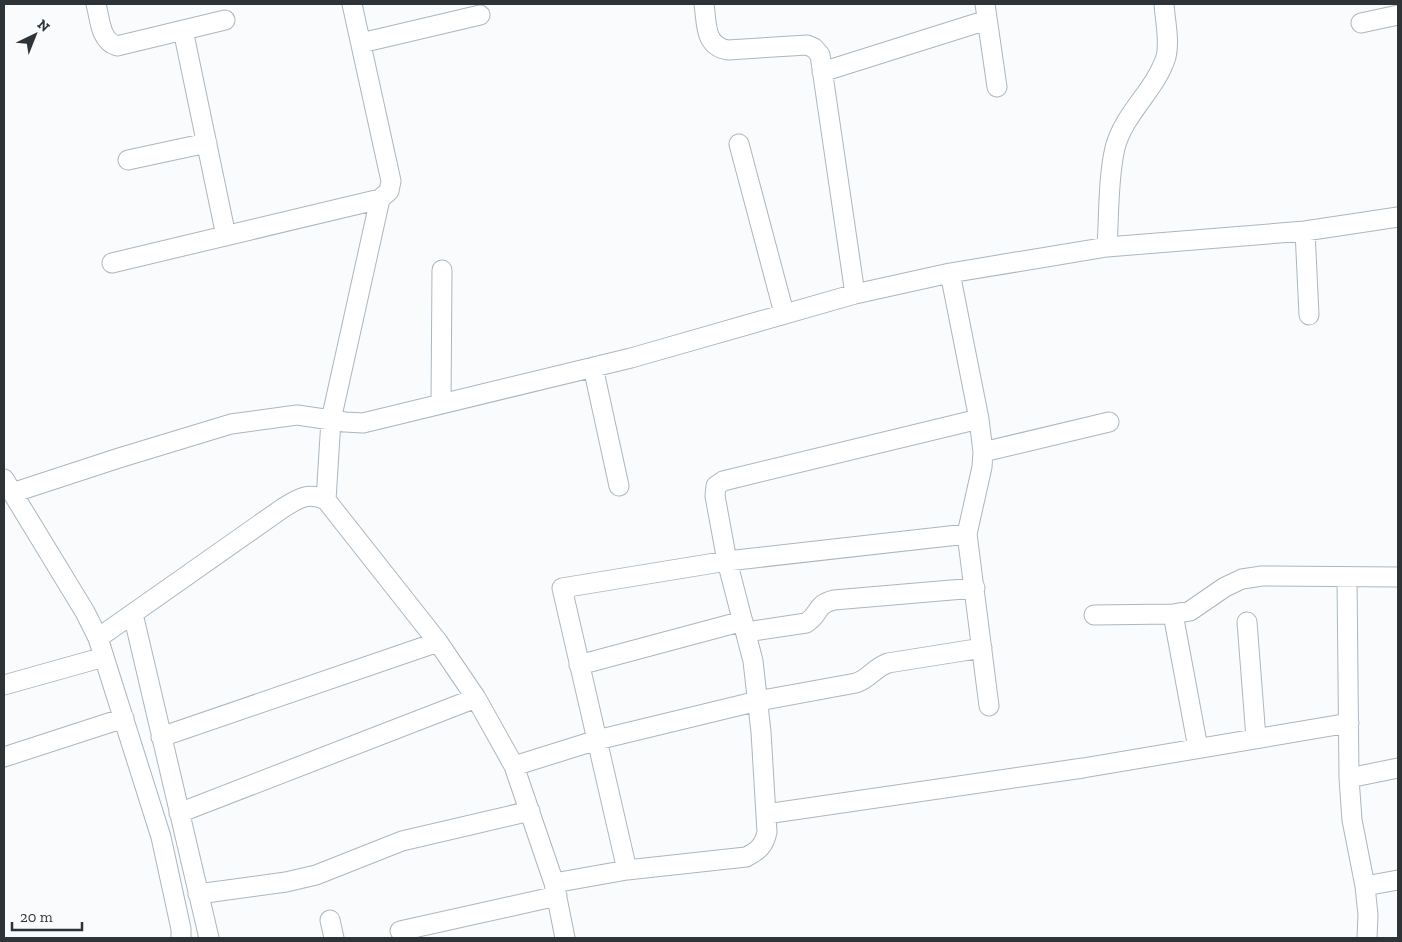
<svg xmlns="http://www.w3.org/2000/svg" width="1402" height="942" font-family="'Zilla Slab',serif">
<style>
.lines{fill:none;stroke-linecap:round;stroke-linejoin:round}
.street-casing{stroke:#aab7c0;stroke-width:21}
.street{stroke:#fff;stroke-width:19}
</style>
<rect width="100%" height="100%" fill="#f9fbfd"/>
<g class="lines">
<g class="street-casing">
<path id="street" d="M 96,4 C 100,19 100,41 117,46 L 225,20
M 704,4 C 707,24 704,46 728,50 L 807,45 L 814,48 L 820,55 L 855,294
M 985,4 L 997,87
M 1361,23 L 1398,15
M 183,30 L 226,236
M 361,43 L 480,15
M 822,72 L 987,20
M 739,144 L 784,313
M 128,160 L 207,143
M 1305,231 L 1309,315
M 1107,247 C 1109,217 1108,177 1115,148 C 1124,113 1155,91 1166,57 C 1170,41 1165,20 1164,4
M 112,263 L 380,199 L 389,191 L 391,181 L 352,4
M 950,273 L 979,419 L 983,452 L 982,467 L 967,534 L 989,706
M 593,367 L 619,486
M 441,404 L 442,270
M 983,452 L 1109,422
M 4,479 L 85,612 L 98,638 L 161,837 L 181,929 L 181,938
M 12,493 L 119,458 L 231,424 L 297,415 L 345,422 L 363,423 L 631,358 L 855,294 L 950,273 L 1107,247 L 1305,231 L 1398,217
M 326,500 L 331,420 L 380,199
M 1347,577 L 1349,778 L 1352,820 L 1365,886 L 1368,915 L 1367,938
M 133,614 L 209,938
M 1173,614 L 1198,748
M 1094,615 L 1173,614 L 1190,611 L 1225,587 L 1242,579 L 1262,576 L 1398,577
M 1247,622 L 1256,738
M 746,632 L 806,623 C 821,614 814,605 834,600 L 975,588
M 98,638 L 283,508 C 299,498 308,492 326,500 L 438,642 L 476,698 L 514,766 L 554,883 L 565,938
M 579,665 L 743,621
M 4,685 L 104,657
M 161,737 L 438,642
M 4,757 L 124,718
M 514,766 L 597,740 L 758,701 L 856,683 C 869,679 874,668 888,663 L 982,648
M 1349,778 L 1398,768
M 179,813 L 476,698
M 766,814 L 1083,768 L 1349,723
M 627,870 L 562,588 L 727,561 L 967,534
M 554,883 L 627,870 L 746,857 C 758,851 764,846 767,832 L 761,732 L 753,661 L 727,561 L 715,496 L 716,486 L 723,481 L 979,419
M 1365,886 L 1398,880
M 198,894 L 286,882 L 316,875 L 402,841 L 530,811
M 330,920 L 334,938
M 400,931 L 557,896"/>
</g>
<use href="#street" class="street"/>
</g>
<rect width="1402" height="942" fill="none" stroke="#2e3337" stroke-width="10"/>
<g transform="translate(35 35) rotate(43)" stroke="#f9fbfd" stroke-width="4" paint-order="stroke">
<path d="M0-4L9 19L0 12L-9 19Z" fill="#2e3337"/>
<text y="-8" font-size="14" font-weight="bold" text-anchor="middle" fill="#2e3337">N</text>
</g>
<path d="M12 922v8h70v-8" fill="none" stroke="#2e3337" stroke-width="2.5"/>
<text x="20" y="922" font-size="15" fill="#2e3337" stroke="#f9fbfd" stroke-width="4" paint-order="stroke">20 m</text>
</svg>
